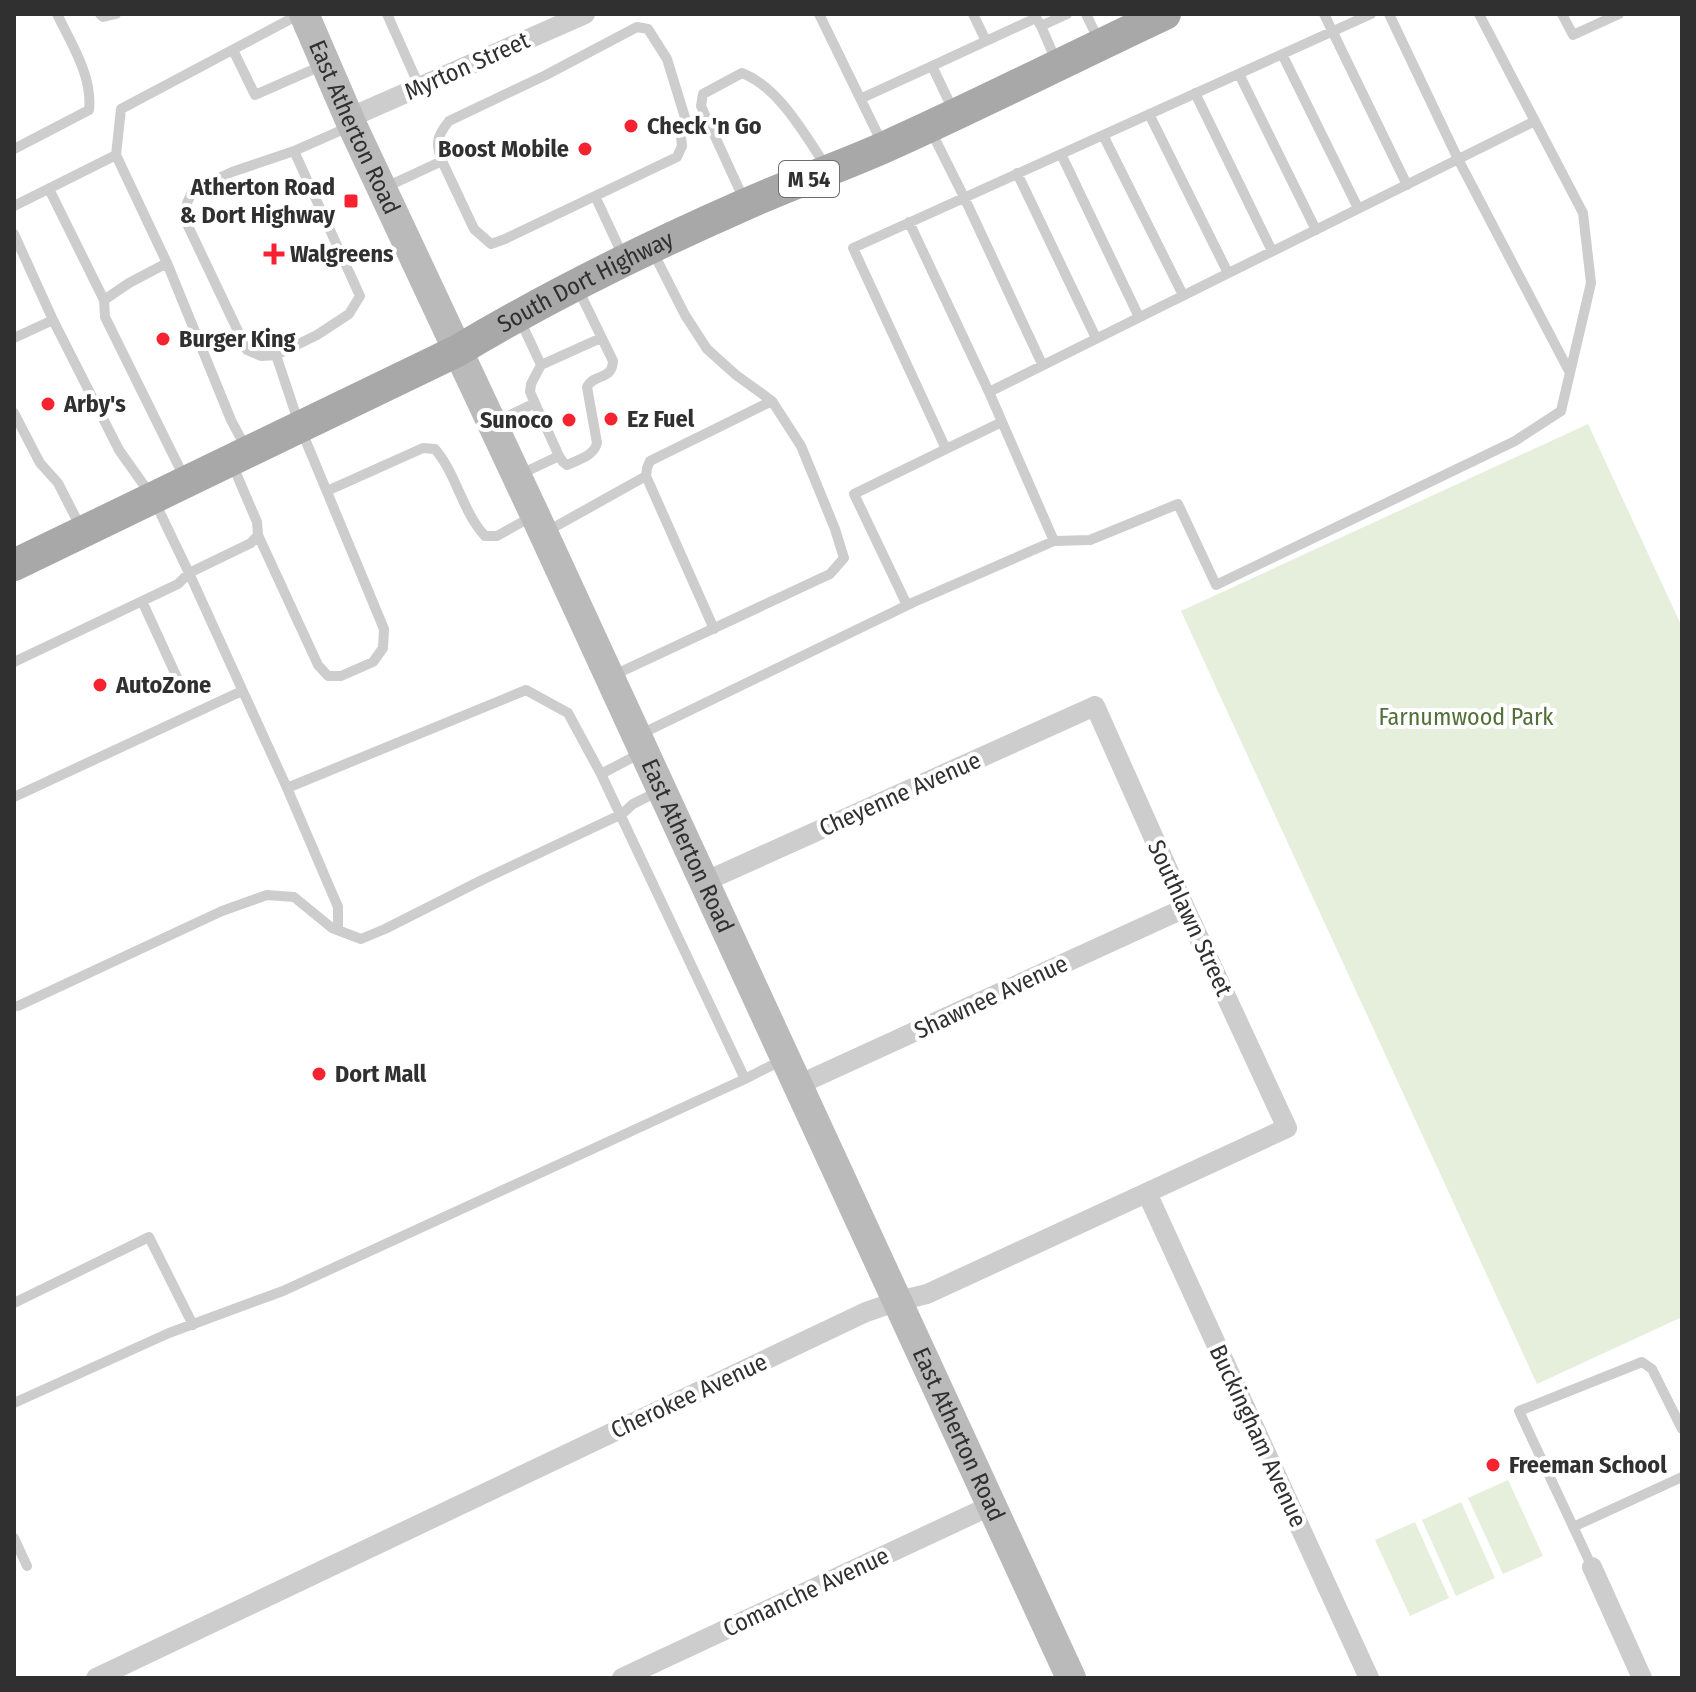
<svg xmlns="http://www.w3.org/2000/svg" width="1696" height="1692" font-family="'Fira Sans Condensed',sans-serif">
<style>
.green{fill:#e6eedc}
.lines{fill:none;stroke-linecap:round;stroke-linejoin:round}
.lane{stroke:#cdcdcd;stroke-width:10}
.street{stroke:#cdcdcd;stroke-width:20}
.secondary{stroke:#bababa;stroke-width:30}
.primary{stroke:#a8a8a8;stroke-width:32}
.poi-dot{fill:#f52330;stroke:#fff;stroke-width:3}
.labels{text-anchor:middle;stroke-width:8;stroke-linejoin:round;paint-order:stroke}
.shield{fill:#fff;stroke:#6e6e6e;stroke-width:2}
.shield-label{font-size:22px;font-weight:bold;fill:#303030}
.street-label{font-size:24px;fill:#303030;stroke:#fff}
.poi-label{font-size:24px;font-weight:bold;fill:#303030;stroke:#fff;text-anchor:start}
.park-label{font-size:24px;fill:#527038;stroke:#fff}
</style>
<rect width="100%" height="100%" fill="#fff"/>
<path class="green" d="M 1588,424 L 1682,627 L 1682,1317 L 1537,1384 L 1181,611 Z
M 1508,1480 L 1543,1556 L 1503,1574 L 1468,1498 Z
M 1461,1502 L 1495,1578 L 1456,1596 L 1422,1520 Z
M 1415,1522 L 1449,1598 L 1410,1616 L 1375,1540 Z"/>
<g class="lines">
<path class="lane" d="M 100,14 L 103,17 L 116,14
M 387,14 L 420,88
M 819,14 L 883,145
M 973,14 L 986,41
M 1086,14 L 1099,41
M 1324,14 L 1407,185
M 1389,14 L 1458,159 L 1570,373
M 1562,14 L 1573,35 L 1619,14
M 233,50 L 255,95 L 321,66
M 1282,54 L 1358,208
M 1057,63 L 1041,26 L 1067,14
M 1239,74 L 1316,230
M 1195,93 L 1272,251
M 862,98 L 932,66
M 954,112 L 932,66 L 1036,18 L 1041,26
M 1149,114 L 1228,273
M 930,129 L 964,197 L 1042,364
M 1103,135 L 1183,295
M 14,149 L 89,110 C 93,77 71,43 57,14
M 294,151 L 351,126
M 1061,154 L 1139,317
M 116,155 L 167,263 L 231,420 L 247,450
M 1017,173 L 1096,338
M 384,188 L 442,161 L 474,229 L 491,244 L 505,239 L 677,157 L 682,146 L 681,137 L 687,124 L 667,59 L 648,29 L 637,27 L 546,75 L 449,121 C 437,136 435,143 442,161
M 49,189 L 104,300 L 105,317 L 185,479
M 595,196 L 623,256
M 745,202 L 701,106 L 703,94 L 742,73 C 779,87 805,135 827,168
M 14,206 L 116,155 L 121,109 L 300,14
M 14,234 L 53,320
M 578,289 L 613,361 C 612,381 594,373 587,387 L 597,443 C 594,456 578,460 567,465 L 563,462 L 559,456 L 530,392 L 531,384 L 541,365 L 601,338
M 104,300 L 129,283 L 167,263
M 520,320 L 541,365
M 14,338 L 53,320 L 119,450 L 153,498 L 189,573 L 178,584 L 14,662
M 989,392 L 1535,121
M 14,413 L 40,463 L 58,483 L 81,528
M 1002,422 L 946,449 L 853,248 L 1371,14
M 494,423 L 535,403
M 233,466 L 257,522 L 258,535 L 251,543 L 189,573 L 287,788 L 338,907 L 338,930
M 521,474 L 559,456
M 327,491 L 423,448 L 435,449 C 457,475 462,511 485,536 L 497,536 L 531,517
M 544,533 L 646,476
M 258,535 L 318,665 L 328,676 L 341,676 L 373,662 L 383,648 L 384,629 L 300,427 L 276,355 L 317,335 L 349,314 L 360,296 L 294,151 L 232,172 L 193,190 L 187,203 L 188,226 L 247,350 L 261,356 L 276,355
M 1054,541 L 1090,540 L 1178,504 L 1216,585 L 1515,441 L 1561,411 L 1591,283 L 1583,213 L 1479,14
M 142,601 L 180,684
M 907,605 L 854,494 L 946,449
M 714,629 L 646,476 L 647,468 L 650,461 L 772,401
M 614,675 L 830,574 L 844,558 L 835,529 L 801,446 L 772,401 L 736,375 L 707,349 L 685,315 L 653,252
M 641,734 L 914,602 L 1054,541 L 989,392 L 909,222
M 287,788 L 526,690 L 568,713 L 601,774
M 14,797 L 242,691
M 14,1006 L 18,1006 L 222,911 L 267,895 L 294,897 L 332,928 L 361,939 L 385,929 L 482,880 L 622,814 L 633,804 L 659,791
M 745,1079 L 782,1060
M 14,1303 L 149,1237 L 193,1325
M 14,1403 L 169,1333 L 283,1291 L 745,1079 L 601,774 L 641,753
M 1573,1527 L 1682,1477
M 14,1538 L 27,1566
M 1592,1567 L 1519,1411 L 1642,1362 L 1652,1369 L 1682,1429"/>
<path class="street" d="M 349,118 L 585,14
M 796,1086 L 1185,908
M 1147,1193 L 1369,1678
M 1592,1567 L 1642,1678
M 96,1678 L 866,1312 L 898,1301 L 927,1294 L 1287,1128 L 1185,908 L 1095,706 L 704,882
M 622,1678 L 990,1506"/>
<path class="secondary" id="s1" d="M 304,14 L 352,125 L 535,515 L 1071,1678"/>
<path class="primary" id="s2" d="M 14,565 L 457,351 C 549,296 646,248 744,205 C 790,184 838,168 885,147 C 979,105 1071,58 1165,14"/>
</g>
<g class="poi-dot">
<circle cx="631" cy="126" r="8"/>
<circle cx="585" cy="149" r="8"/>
<rect x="343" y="193" width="16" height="16" rx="4"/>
<path d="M270 242h8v8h8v8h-8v8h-8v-8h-8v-8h8z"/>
<circle cx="163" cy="339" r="8"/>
<circle cx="48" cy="404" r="8"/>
<circle cx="611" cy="419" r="8"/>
<circle cx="569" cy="420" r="8"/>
<circle cx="100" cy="685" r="8"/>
<circle cx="319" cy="1074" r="8"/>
<circle cx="1493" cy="1465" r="8"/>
</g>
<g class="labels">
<rect class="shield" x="779" y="161" width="60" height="36" rx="6"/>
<g class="shield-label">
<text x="809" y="187">M 54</text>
</g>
<g class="street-label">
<text transform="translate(467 66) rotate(-24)" y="8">Myrton Street</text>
<text dy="8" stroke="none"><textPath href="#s1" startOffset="124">East Atherton Road</textPath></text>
<text dy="8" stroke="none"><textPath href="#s2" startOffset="638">South Dort Highway</textPath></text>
<text transform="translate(900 794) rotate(-24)" y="8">Cheyenne Avenue</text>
<text dy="8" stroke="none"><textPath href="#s1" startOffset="916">East Atherton Road</textPath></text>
<text transform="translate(1190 918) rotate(65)" y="8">Southlawn Street</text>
<text transform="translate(991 997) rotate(-25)" y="8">Shawnee Avenue</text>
<text transform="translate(689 1396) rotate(-25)" y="8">Cherokee Avenue</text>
<text dy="8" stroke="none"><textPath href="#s1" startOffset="1564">East Atherton Road</textPath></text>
<text transform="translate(1258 1436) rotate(65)" y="8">Buckingham Avenue</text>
<text transform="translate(806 1592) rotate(-25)" y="8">Comanche Avenue</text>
</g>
<g class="poi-label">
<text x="647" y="134">Check 'n Go</text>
<text x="569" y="157" text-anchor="end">Boost Mobile</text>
<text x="335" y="195" text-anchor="end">Atherton Road<tspan x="335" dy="28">&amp; Dort Highway</tspan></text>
<text x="290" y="262">Walgreens</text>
<text x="179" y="347">Burger King</text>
<text x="64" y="412">Arby's</text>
<text x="627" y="427">Ez Fuel</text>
<text x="553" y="428" text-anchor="end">Sunoco</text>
<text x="116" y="693">AutoZone</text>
<text x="335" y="1082">Dort Mall</text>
<text x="1509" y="1473">Freeman School</text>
</g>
<g class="park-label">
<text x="1466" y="725">Farnumwood Park</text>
</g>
</g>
<rect width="1696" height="1692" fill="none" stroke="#303030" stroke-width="32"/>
</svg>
